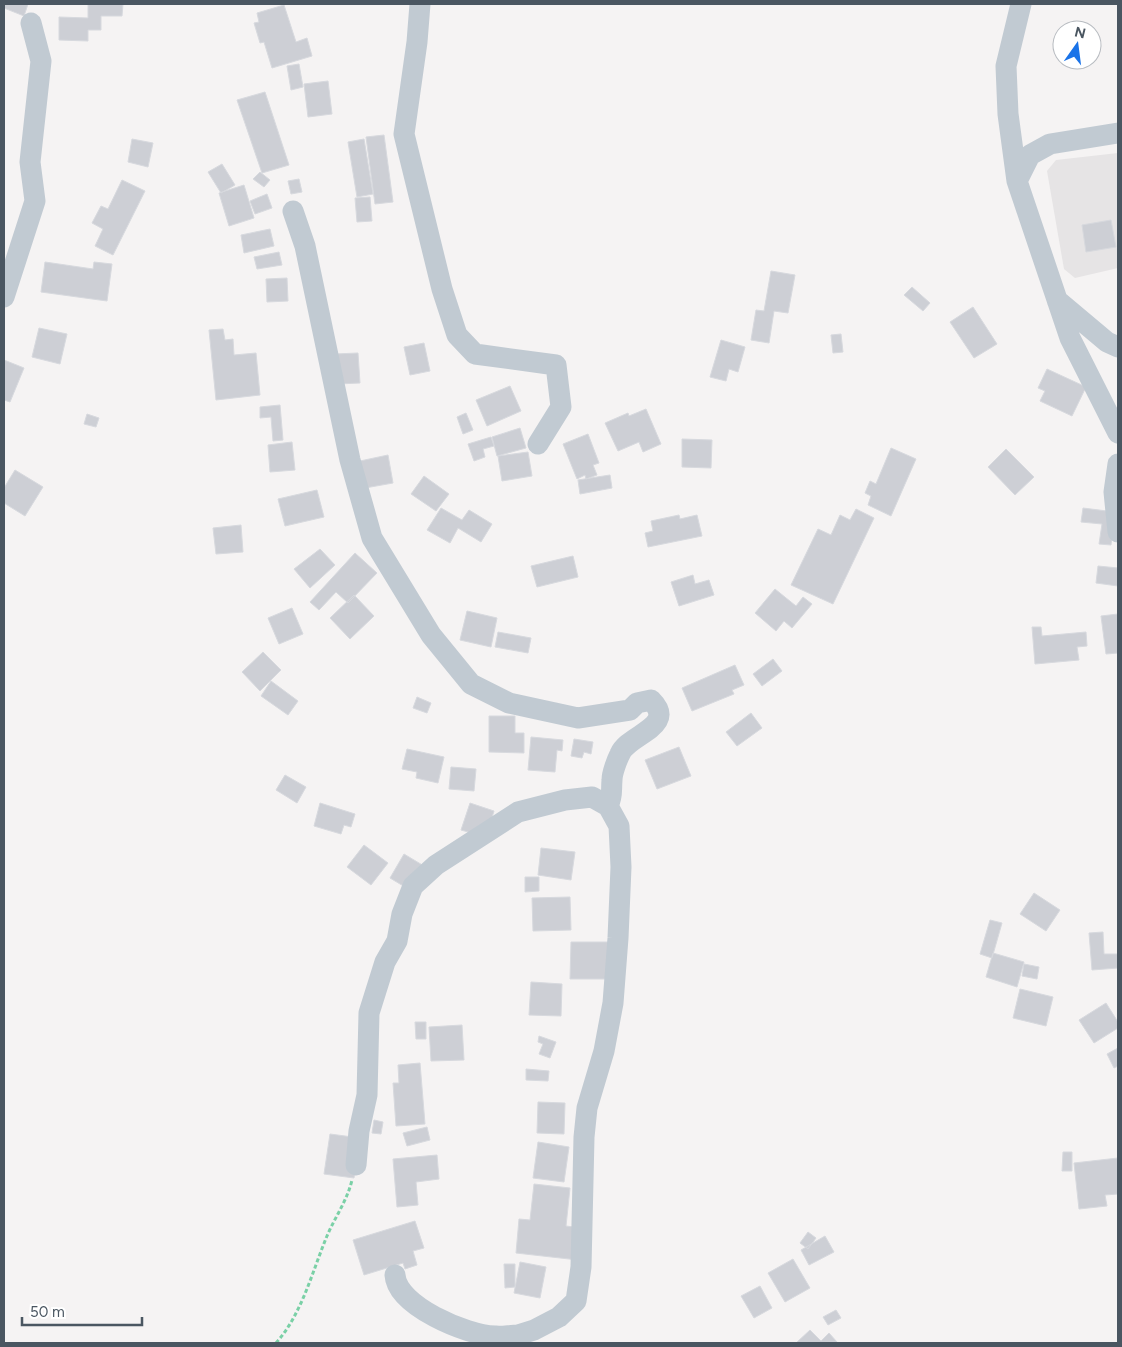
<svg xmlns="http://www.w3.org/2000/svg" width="1122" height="1347" font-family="Figtree,sans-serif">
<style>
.education{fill:#e6e4e5}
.building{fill:#cdcfd5;stroke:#d7d9de}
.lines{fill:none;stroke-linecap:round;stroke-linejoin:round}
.path{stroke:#7ad0a6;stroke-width:3;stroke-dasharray:4 2.5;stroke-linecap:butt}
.minor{stroke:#c1cad2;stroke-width:21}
</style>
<rect width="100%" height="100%" fill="#f5f3f3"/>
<path class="education" d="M 1118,153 L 1118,268 L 1075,278 L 1064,269 L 1047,171 L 1056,160 Z"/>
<path class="building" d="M 4,4 L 28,4 L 24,16 L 4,8 Z
M 88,4 L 123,4 L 122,16 L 101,16 L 101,30 L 88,30 L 88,41 L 59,40 L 59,17 L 88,18 Z
M 284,5 L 296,42 L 307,38 L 312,56 L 272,68 L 264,42 L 260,43 L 254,23 L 259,22 L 257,13 Z
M 299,64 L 303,87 L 291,90 L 287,66 Z
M 328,81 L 332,114 L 308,117 L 304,84 Z
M 265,92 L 289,165 L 262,173 L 237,100 Z
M 384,135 L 393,202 L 375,204 L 366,137 Z
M 132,139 L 153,143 L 148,167 L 128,162 Z
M 364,139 L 373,194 L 357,197 L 348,142 Z
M 222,164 L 235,185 L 221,193 L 208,172 Z
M 260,172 L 270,180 L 264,187 L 253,179 Z
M 299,179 L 302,192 L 291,194 L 288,181 Z
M 122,180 L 145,191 L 113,255 L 95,246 L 103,229 L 92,223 L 101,206 L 108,209 Z
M 244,185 L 254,218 L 229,226 L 219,193 Z
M 267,194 L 272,208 L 255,214 L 250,201 Z
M 370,197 L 372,221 L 357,222 L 355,198 Z
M 1111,220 L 1116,247 L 1086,252 L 1082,225 Z
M 270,229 L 274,246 L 244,253 L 241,235 Z
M 279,252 L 282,265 L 257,269 L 254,257 Z
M 45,262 L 93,269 L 94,262 L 112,264 L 107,301 L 41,292 Z
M 771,271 L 795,275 L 788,313 L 774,311 L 769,343 L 751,340 L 756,310 L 764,311 Z
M 287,278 L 288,301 L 267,302 L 266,279 Z
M 912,287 L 930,303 L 923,311 L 904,295 Z
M 973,307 L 997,344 L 974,358 L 950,322 Z
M 39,328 L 67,334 L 60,364 L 32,357 Z
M 223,329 L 225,340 L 233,339 L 234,355 L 256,353 L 260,395 L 216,400 L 209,330 Z
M 841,334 L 843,352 L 833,353 L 831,335 Z
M 721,340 L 745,347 L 738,372 L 729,369 L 726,381 L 710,377 Z
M 424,343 L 430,371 L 410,375 L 404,347 Z
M 358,353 L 360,383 L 337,384 L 335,354 Z
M 4,360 L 24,368 L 10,402 L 4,400 Z
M 1047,369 L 1086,387 L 1072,416 L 1040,401 L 1045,391 L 1038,388 Z
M 510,386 L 521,411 L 487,426 L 476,400 Z
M 280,405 L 283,440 L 273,441 L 271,417 L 260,418 L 260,407 Z
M 646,409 L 661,444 L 643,452 L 639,442 L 618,451 L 605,423 L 628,413 L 629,416 Z
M 466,413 L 473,430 L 463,434 L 457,417 Z
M 87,414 L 99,418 L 96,427 L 84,424 Z
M 520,428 L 526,448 L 497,456 L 492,437 Z
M 588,434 L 599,463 L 593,465 L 597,475 L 586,479 L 585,475 L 577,479 L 563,444 Z
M 491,437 L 494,446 L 483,449 L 485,457 L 474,461 L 468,444 Z
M 682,439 L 712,440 L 711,468 L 682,467 Z
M 292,442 L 295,470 L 270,472 L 268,445 Z
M 891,448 L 916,459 L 891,516 L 868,505 L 871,496 L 865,493 L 870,481 L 876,484 Z
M 1006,449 L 1034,477 L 1015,495 L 988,467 Z
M 528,452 L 532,476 L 502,481 L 498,456 Z
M 388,455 L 393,483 L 365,488 L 360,461 Z
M 15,470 L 43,487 L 25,516 L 4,503 L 4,488 Z
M 610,475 L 612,488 L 580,494 L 578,480 Z
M 424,476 L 449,494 L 436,511 L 411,494 Z
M 317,490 L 324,517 L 285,526 L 278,499 Z
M 441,508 L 462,520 L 469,510 L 492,524 L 481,542 L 458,528 L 450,543 L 427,530 Z
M 1083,508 L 1115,512 L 1111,545 L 1099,544 L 1102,524 L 1081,522 Z
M 856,509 L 874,518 L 833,604 L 791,585 L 818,529 L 831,535 L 840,515 L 850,520 Z
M 679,515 L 680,519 L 697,515 L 702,536 L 648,547 L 645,533 L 653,531 L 651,521 Z
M 241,525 L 243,552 L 216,554 L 213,528 Z
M 320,549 L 335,565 L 310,588 L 294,569 Z
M 355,553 L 377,573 L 348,603 L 336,592 L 319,610 L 310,602 Z
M 573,556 L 578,577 L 537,587 L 531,566 Z
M 1098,566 L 1118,568 L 1118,586 L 1096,583 Z
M 693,575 L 695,584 L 709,580 L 714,595 L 679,606 L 671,582 Z
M 775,589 L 796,606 L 803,597 L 812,604 L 792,628 L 784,621 L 776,631 L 755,613 Z
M 354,595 L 374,616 L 350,639 L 330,618 Z
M 292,608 L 303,634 L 279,644 L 268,618 Z
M 467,611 L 497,618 L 491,647 L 460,640 Z
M 1118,614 L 1118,653 L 1106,654 L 1101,616 Z
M 1032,627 L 1041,627 L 1042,636 L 1086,632 L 1087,646 L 1077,647 L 1079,660 L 1035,664 Z
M 498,632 L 531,638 L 528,653 L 495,647 Z
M 263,652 L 281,670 L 260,691 L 242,672 Z
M 773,659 L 782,671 L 762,686 L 753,674 Z
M 735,665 L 744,685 L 732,690 L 734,694 L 692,711 L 682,688 Z
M 271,681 L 298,701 L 288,715 L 261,696 Z
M 417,697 L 431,703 L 427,713 L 413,708 Z
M 751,713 L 762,728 L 737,746 L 726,732 Z
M 489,716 L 515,716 L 515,733 L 524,733 L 524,753 L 489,752 Z
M 531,737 L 563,740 L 562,751 L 557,750 L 555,772 L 528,770 Z
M 574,739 L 593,742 L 591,754 L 584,752 L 582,758 L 571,756 Z
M 679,747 L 691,776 L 657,789 L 645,760 Z
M 407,749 L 444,757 L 438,783 L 416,778 L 417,772 L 402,769 Z
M 451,767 L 476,769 L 474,791 L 449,789 Z
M 285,775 L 306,787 L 297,803 L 276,790 Z
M 320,803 L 355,814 L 351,827 L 344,825 L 341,834 L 314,826 Z
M 470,803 L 494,811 L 486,837 L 461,830 Z
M 364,845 L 388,863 L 371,885 L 347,867 Z
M 541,848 L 575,852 L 571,880 L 538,875 Z
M 404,854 L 429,869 L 415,893 L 390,878 Z
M 525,877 L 539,877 L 539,891 L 525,892 Z
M 1034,893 L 1060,910 L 1046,931 L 1020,914 Z
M 570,897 L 571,930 L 533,931 L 532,898 Z
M 990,920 L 1002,923 L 992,958 L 980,954 Z
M 1103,932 L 1104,954 L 1118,954 L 1118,968 L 1092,970 L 1089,933 Z
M 571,942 L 609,942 L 608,979 L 570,979 Z
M 993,953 L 1024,962 L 1017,987 L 986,977 Z
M 1024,964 L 1039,967 L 1037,979 L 1022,976 Z
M 531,982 L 562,984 L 561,1016 L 529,1015 Z
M 1020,989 L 1053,997 L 1046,1026 L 1013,1018 Z
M 1106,1003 L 1118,1022 L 1118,1028 L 1094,1043 L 1079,1020 Z
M 415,1022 L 426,1022 L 426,1039 L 416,1039 Z
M 462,1025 L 464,1060 L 431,1061 L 429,1027 Z
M 539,1036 L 556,1042 L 550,1058 L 539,1054 L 543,1044 L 538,1042 Z
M 1118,1048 L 1118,1066 L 1114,1068 L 1107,1054 Z
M 420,1063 L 425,1124 L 396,1126 L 393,1083 L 399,1083 L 398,1065 Z
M 526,1069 L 549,1071 L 548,1081 L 526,1080 Z
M 538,1102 L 565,1103 L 564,1134 L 537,1133 Z
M 374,1120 L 383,1122 L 381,1134 L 372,1133 Z
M 427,1127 L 430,1140 L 407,1146 L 403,1133 Z
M 330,1134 L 360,1138 L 354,1178 L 324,1174 Z
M 538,1142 L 569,1147 L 564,1182 L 533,1178 Z
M 1063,1152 L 1072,1152 L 1072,1171 L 1062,1171 Z
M 437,1155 L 439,1179 L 416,1182 L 418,1205 L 397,1207 L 393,1159 Z
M 1118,1158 L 1118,1194 L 1105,1195 L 1107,1206 L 1079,1209 L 1074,1163 Z
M 534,1184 L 570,1188 L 566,1226 L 581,1228 L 578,1260 L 516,1253 L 519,1219 L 530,1220 Z
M 415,1221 L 424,1248 L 413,1251 L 417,1265 L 405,1269 L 403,1263 L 364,1275 L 353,1240 Z
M 808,1232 L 816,1238 L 808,1249 L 800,1243 Z
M 825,1236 L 834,1252 L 809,1265 L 801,1250 Z
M 793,1259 L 810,1288 L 785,1302 L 768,1273 Z
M 520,1262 L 546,1267 L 540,1298 L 514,1293 Z
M 504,1264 L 515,1264 L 515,1287 L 505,1288 Z
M 760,1286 L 772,1308 L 754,1318 L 741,1296 Z
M 836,1310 L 841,1318 L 828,1325 L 823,1317 Z
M 810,1330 L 821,1341 L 829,1333 L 837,1342 L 796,1343 Z"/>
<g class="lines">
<path class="path" d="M 276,1343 C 302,1314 312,1272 327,1236 C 335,1217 347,1201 352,1180"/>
<path class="minor" d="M 420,4 L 417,42 L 404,134 L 442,289 L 457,335 L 475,354 L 556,365 L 561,407 L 538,444
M 1118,133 L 1050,144 L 1030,155 L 1017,181 L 1070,338 L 1118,433
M 1017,181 L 1008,114 L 1006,66 L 1021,4
M 293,211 L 305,246 L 350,460 L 372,538 L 431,635 L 471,684 L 509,703 L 578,718 L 630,710 L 637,703 L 651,700 C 678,727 628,734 620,754 C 617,760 612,773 612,780 C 611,791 613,796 608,806
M 4,297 L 35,201 L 30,162 L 41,61 L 31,23
M 1057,300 L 1107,342 L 1118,347
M 1118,464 L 1114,492 L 1118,532
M 356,1165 L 359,1131 L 367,1095 L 369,1013 L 385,962 L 397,941 L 402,914 L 413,886 L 436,865 L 518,812 L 565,800 L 592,797 L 608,806 L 619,826 L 621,867 L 618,938 L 613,1003 L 604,1051 L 587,1108 L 584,1137 L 581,1267 L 576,1301 L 559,1317 L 534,1330 L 518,1335 L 513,1343
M 395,1275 C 397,1306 466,1335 495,1336 C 502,1337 510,1335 518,1335"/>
</g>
<rect width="1122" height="1347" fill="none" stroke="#4a5661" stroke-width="10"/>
<g transform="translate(1077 45) rotate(14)"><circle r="24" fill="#ffffff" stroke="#b7bbc0"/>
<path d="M0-4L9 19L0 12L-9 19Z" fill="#1a73e8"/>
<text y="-8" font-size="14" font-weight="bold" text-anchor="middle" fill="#4a5661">N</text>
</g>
<path d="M22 1317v8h120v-8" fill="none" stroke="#4a5661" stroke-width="2.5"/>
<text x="30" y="1317" font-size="15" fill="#4a5661" stroke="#ffffff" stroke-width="4" paint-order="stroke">50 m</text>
</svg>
